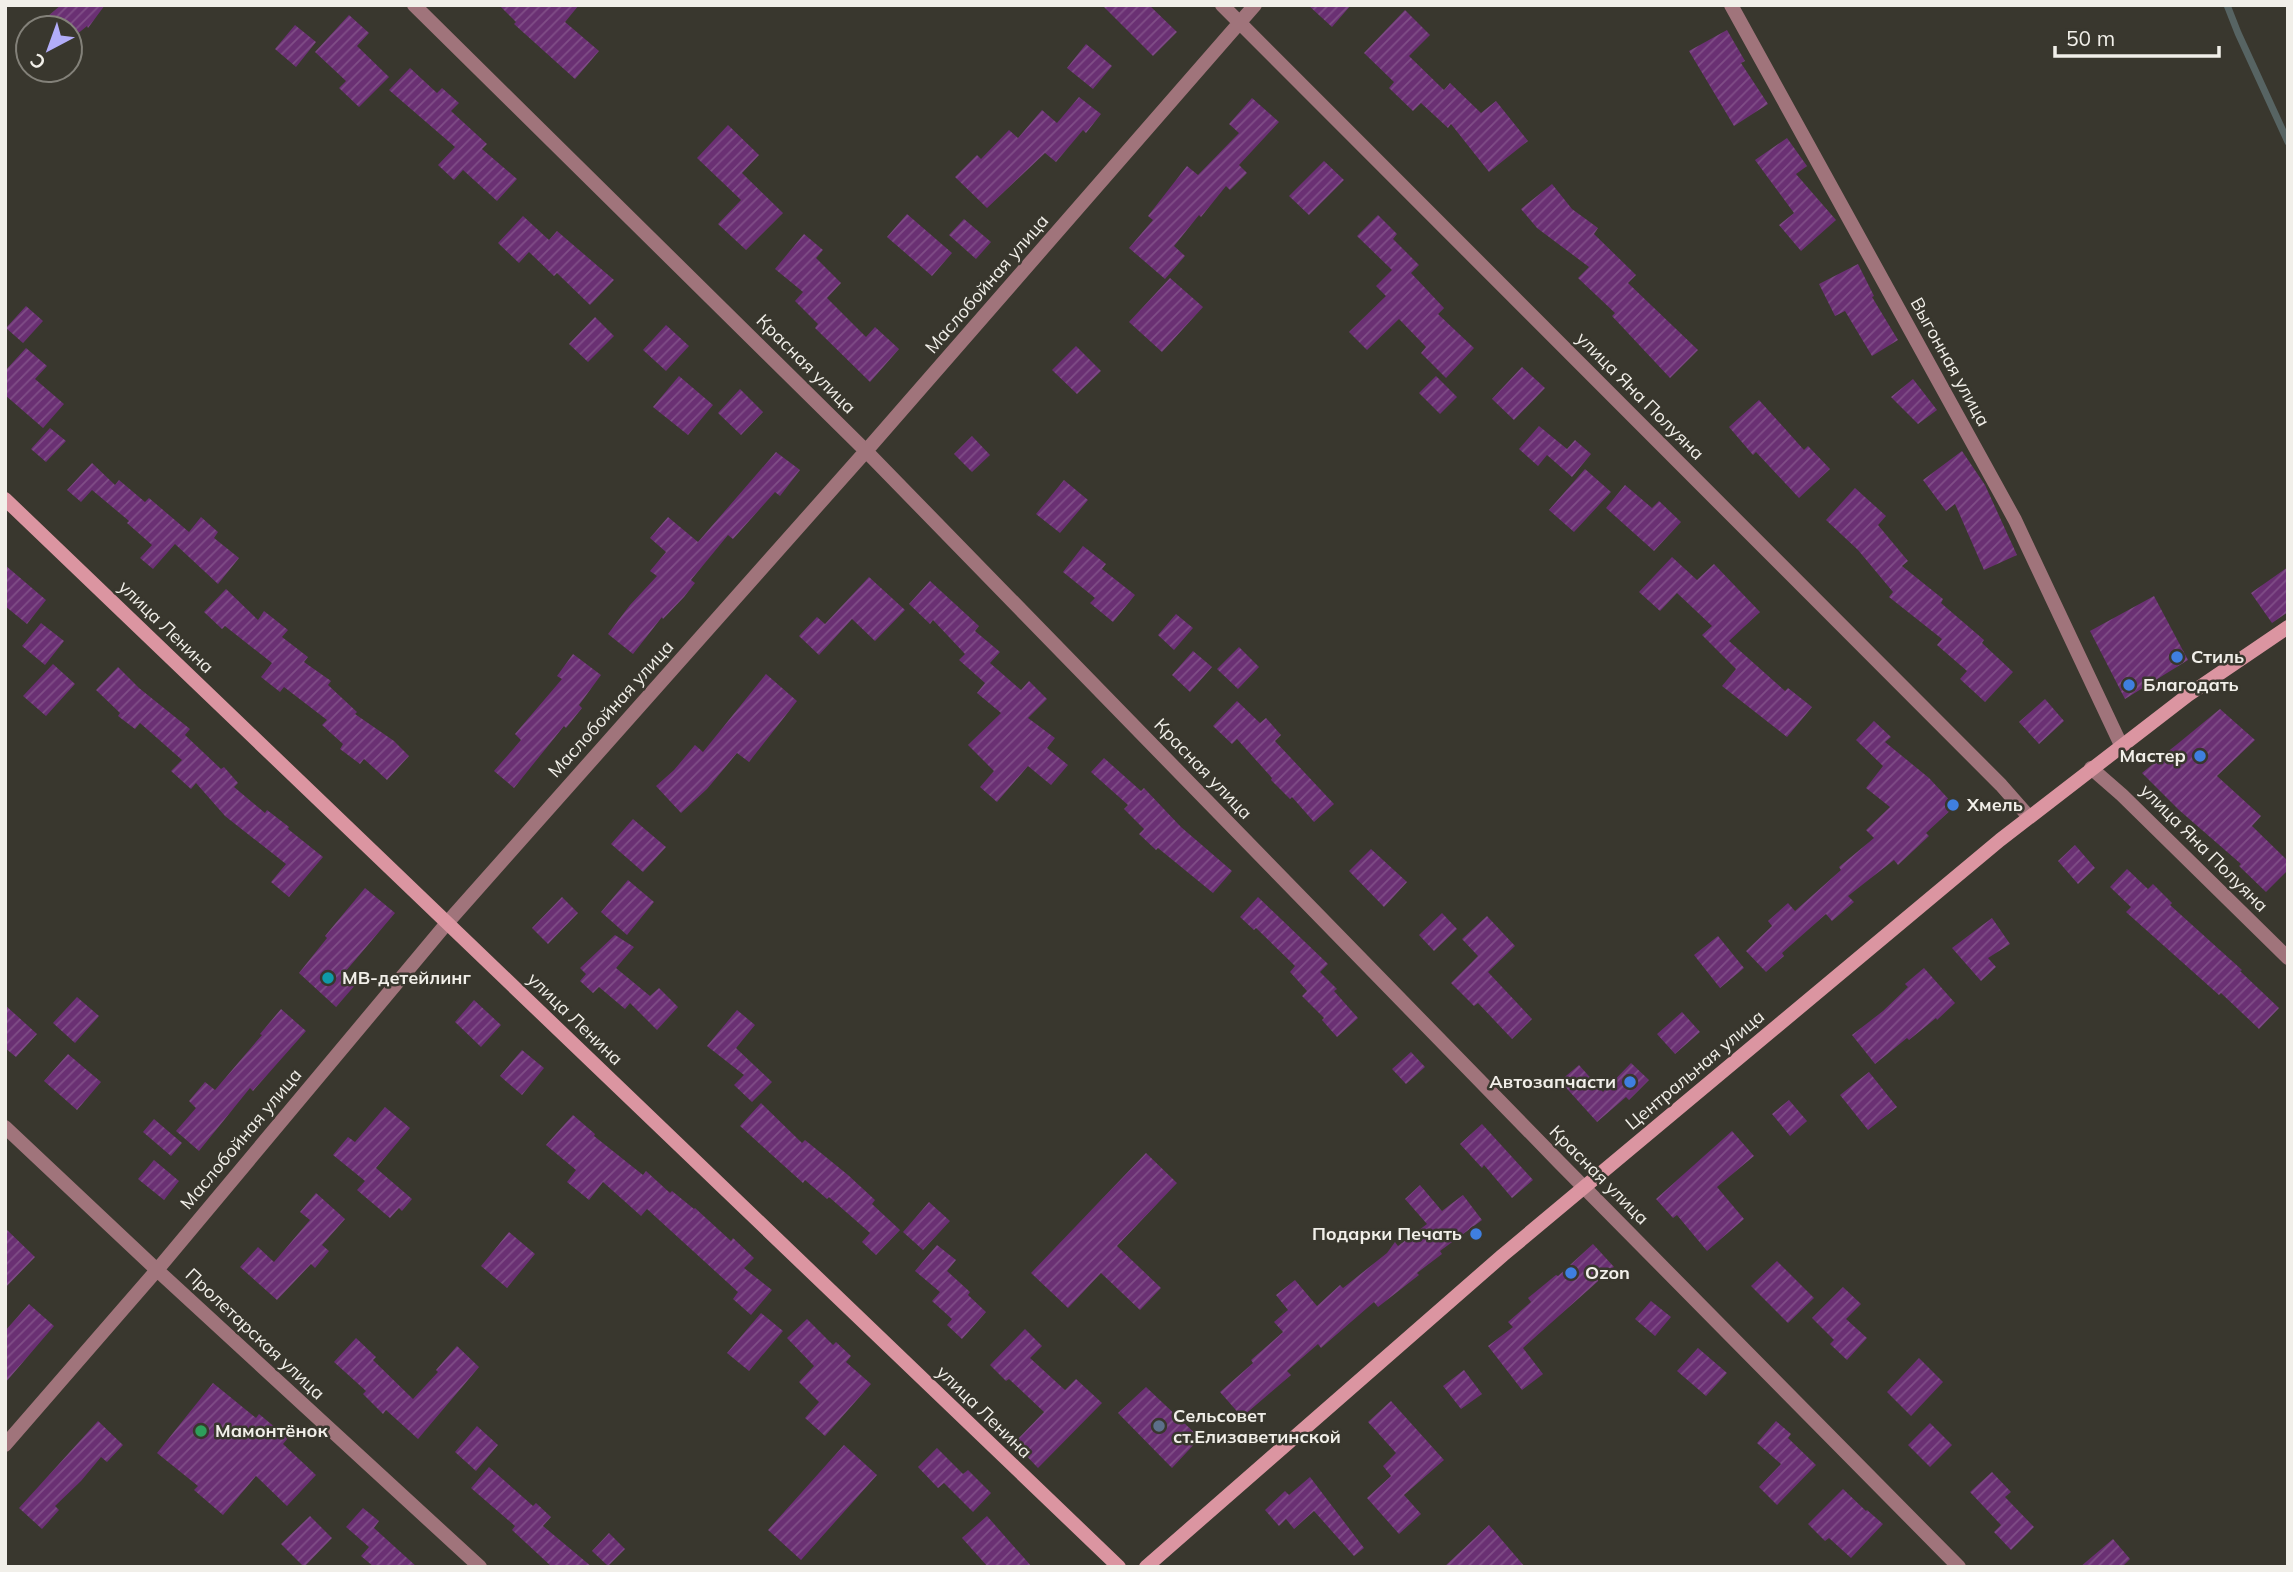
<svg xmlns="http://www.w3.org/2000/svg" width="2293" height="1572" font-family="Mulish,sans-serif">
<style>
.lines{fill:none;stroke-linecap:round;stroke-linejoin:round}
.stream{stroke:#576463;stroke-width:7}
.building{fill:url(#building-hatch)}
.street{stroke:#a0747b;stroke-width:14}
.secondary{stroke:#db95a1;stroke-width:14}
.shop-dot{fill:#3f7fe0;stroke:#39372e;stroke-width:2.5}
.culture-dot{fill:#0f9aa8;stroke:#39372e;stroke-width:2.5}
.service-dot{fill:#5c6f8a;stroke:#39372e;stroke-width:2.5}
.leisure-dot{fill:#2e9e5b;stroke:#39372e;stroke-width:2.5}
.labels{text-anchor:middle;stroke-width:5;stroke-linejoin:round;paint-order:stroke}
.street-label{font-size:18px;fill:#f1efe9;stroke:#39372e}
.poi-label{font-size:18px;font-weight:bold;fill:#f1efe9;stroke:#39372e;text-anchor:start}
</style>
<defs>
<pattern id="building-hatch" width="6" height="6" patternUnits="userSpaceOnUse" patternTransform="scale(1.75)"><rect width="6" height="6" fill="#6a3073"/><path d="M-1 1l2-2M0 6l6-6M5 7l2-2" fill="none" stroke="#804e87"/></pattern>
</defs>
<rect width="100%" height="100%" fill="#39372e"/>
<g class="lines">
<path class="stream" d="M 2227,5 L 2238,33 L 2288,142"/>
</g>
<path class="building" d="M 61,5 L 105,5 L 88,28 L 87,26 L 70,40 L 70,28 L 34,28 Z
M 499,5 L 579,5 L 565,22 L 599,51 L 575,79 L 514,24 L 516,22 Z
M 1102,5 L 1149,5 L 1177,32 L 1153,56 Z
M 1308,5 L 1351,5 L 1332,27 Z
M 1405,10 L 1430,35 L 1409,56 L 1444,90 L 1450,83 L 1481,113 L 1496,101 L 1528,141 L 1489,172 L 1451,124 L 1448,128 L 1421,103 L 1413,111 L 1389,88 L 1394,82 L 1364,53 Z
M 349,15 L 369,33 L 357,46 L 389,77 L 359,107 L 339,88 L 346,81 L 315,52 Z
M 295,25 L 316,42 L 296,67 L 275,49 Z
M 1727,30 L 1745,61 L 1741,63 L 1768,104 L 1734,126 L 1689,51 Z
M 1086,44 L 1112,66 L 1093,89 L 1067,68 Z
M 410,68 L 437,93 L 442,88 L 459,103 L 451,111 L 487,144 L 482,149 L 517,179 L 497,201 L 463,170 L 454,180 L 438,165 L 455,147 L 389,90 Z
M 1079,97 L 1101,114 L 1086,133 L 1083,130 L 1056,162 L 1045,153 L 987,208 L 955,177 L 977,155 L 981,159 L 1009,130 L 1018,138 L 1042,110 L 1057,123 Z
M 1252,98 L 1279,122 L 1239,165 L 1247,173 L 1230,190 L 1226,186 L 1201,217 L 1199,215 L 1174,246 L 1185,256 L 1165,279 L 1129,248 L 1153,220 L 1148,216 L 1187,166 L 1198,175 L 1239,133 L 1229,124 Z
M 728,125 L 759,155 L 742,173 L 783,213 L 746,250 L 718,224 L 741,200 L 697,158 Z
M 1787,138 L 1807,166 L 1796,174 L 1836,220 L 1801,251 L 1779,225 L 1794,213 L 1755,160 Z
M 1324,161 L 1344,180 L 1309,215 L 1289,196 Z
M 1552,184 L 1572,209 L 1598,228 L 1594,234 L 1636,275 L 1628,283 L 1698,350 L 1670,378 L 1612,316 L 1615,313 L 1578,278 L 1589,267 L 1537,228 L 1521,209 Z
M 907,214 L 952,253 L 932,276 L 887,237 Z
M 1378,215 L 1397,234 L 1393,239 L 1419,265 L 1411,273 L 1444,308 L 1438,314 L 1474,348 L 1446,378 L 1421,353 L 1426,347 L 1399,319 L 1367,350 L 1349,332 L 1386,296 L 1376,286 L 1392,270 L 1357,236 Z
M 523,216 L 549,240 L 557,231 L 614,280 L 590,305 L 557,273 L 554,276 L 529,252 L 519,263 L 498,243 Z
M 964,219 L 991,242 L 976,259 L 949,235 Z
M 804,234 L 823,250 L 816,258 L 841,283 L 827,298 L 866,337 L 875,327 L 899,349 L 870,382 L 815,328 L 818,324 L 795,301 L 803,292 L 775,269 Z
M 1858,264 L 1874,296 L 1872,297 L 1898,340 L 1872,356 L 1845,311 L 1835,316 L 1819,284 Z
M 1170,278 L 1203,307 L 1162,352 L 1129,322 Z
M 26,306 L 43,321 L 23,343 L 6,328 Z
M 595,317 L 614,336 L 588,362 L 569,344 Z
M 666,325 L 689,346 L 666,371 L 643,350 Z
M 1076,346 L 1101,371 L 1077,394 L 1052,370 Z
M 26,348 L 47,366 L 35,379 L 64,404 L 43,428 L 5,395 L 5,371 Z
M 1522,367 L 1545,388 L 1514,420 L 1492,399 Z
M 679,376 L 713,405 L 688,435 L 653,407 Z
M 1436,376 L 1457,397 L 1440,414 L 1419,393 Z
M 1913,379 L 1937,410 L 1918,424 L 1891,397 Z
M 740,389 L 763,412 L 741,435 L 718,413 Z
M 1759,400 L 1804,450 L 1808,446 L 1830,469 L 1799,498 L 1756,452 L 1753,455 L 1729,427 Z
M 1539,426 L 1567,449 L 1575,440 L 1591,454 L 1572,477 L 1547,455 L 1538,466 L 1519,449 Z
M 50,428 L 66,441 L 46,462 L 31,449 Z
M 972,436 L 990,455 L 972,472 L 954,454 Z
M 1962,451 L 1985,485 L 2017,555 L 1984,570 L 1955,504 L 1946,511 L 1923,480 Z
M 776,452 L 800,470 L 780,496 L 775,492 L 733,539 L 728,535 L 691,580 L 695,583 L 684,597 L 663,619 L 662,617 L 633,654 L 608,634 L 630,605 L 657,576 L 650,571 L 666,552 L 650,538 L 668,517 L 698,542 Z
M 92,463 L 115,485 L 119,480 L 145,502 L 149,498 L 189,532 L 201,517 L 218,532 L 214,538 L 239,558 L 218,584 L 175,544 L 153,569 L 140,558 L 152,545 L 127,523 L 129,521 L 92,490 L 81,502 L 67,490 Z
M 1585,469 L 1611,492 L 1574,532 L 1549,510 Z
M 1064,480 L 1088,500 L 1060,533 L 1036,514 Z
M 1625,485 L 1652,508 L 1659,501 L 1681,522 L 1654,551 L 1606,508 Z
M 1855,488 L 1886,516 L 1878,525 L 1908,561 L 1902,566 L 1943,599 L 1941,603 L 1984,640 L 1982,643 L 2013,672 L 1985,702 L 1960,679 L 1967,671 L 1937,645 L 1942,639 L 1889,597 L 1893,592 L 1858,550 L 1826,520 Z
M 1083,546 L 1106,564 L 1102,569 L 1135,595 L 1113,622 L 1090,603 L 1095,598 L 1063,572 Z
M 1672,557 L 1697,580 L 1714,564 L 1760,612 L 1729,641 L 1785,691 L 1788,688 L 1812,707 L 1787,737 L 1722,686 L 1736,669 L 1702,635 L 1712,626 L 1677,593 L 1660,611 L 1639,592 Z
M 5,565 L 46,600 L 27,624 L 5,606 Z
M 2288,567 L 2288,612 L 2272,623 L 2251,593 Z
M 869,577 L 905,610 L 875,641 L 852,619 L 819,655 L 799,636 L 817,617 L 825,624 Z
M 930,581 L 979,626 L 975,631 L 1000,652 L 990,663 L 1021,690 L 1029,681 L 1047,699 L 1028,718 L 1055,738 L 1047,748 L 1068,765 L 1051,785 L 1028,766 L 997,802 L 980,787 L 994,771 L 968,745 L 1001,713 L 977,693 L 985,683 L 959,660 L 965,654 L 933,620 L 930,624 L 909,604 Z
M 226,589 L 258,620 L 264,611 L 288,630 L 282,637 L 308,657 L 304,662 L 331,681 L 328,685 L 357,712 L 355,714 L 394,741 L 409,756 L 387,780 L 364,759 L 360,764 L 340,749 L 343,744 L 322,725 L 327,720 L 284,687 L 280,692 L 261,677 L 272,663 L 225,626 L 222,629 L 204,612 Z
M 2154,596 L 2188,660 L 2125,699 L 2090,631 Z
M 1176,614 L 1193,628 L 1174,650 L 1158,635 Z
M 41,623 L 64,641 L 45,665 L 22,646 Z
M 1239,647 L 1259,667 L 1238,689 L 1217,669 Z
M 1193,651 L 1212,667 L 1190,692 L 1172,675 Z
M 573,654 L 601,675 L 579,705 L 582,708 L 566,728 L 564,726 L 514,788 L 494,771 L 521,740 L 515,734 L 562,679 L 557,676 Z
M 53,664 L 75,684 L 46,716 L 23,696 Z
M 118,667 L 139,688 L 190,729 L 185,735 L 221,769 L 224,767 L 238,783 L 234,787 L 265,813 L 267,810 L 289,827 L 288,829 L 323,857 L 289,897 L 271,882 L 286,864 L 225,816 L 196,783 L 191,789 L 171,771 L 182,760 L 140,723 L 135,729 L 118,716 L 120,713 L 96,690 Z
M 766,674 L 797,701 L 749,762 L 737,753 L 707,789 L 681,813 L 656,786 L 674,770 L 695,745 L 703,752 Z
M 2045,699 L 2064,721 L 2039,744 L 2019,722 Z
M 1237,701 L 1260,723 L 1266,718 L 1281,735 L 1275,741 L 1334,804 L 1314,822 L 1292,797 L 1290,799 L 1271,780 L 1272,778 L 1237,739 L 1232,744 L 1213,726 Z
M 2220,709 L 2255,740 L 2217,776 L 2261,816 L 2252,826 L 2288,861 L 2288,870 L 2266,892 L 2239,866 L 2241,864 L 2179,810 L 2142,773 Z
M 1874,721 L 1891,737 L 1885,742 L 1929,778 L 1955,806 L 1926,833 L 1929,836 L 1898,865 L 1894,860 L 1848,896 L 1854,902 L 1832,921 L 1826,914 L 1782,953 L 1784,956 L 1766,972 L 1746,951 L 1772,926 L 1768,921 L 1788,903 L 1795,911 L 1841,870 L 1839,867 L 1874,838 L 1866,830 L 1890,807 L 1866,788 L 1883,766 L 1856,740 Z
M 1104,758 L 1141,791 L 1144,788 L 1181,827 L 1232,871 L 1213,893 L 1158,848 L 1156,850 L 1139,834 L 1144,829 L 1124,809 L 1128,805 L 1091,772 Z
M 633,819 L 666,847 L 643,872 L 611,844 Z
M 2075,845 L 2095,868 L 2078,884 L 2058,861 Z
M 1371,849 L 1407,882 L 1384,907 L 1349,871 Z
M 2127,869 L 2148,889 L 2153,884 L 2172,903 L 2170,905 L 2242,970 L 2240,971 L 2279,1008 L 2259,1029 L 2221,993 L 2219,995 L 2126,912 L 2131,907 L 2110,887 Z
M 628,880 L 654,902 L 627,935 L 601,912 Z
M 365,888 L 395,913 L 345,972 L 357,983 L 336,1007 L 299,973 L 327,938 L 325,936 Z
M 562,897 L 578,913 L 548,944 L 532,928 Z
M 1258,897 L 1328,964 L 1320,972 L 1337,989 L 1334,991 L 1358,1018 L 1337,1037 L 1322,1020 L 1324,1018 L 1302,996 L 1307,991 L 1290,972 L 1295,966 L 1256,928 L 1254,930 L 1240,917 Z
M 1442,913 L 1457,929 L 1434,951 L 1419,935 Z
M 1487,916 L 1515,946 L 1488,972 L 1532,1019 L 1512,1039 L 1478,1003 L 1474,1006 L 1451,983 L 1478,956 L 1462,939 Z
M 1992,918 L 2010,944 L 1988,958 L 1996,967 L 1981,981 L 1952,948 Z
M 615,935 L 634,947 L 616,968 L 650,996 L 659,988 L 678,1007 L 657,1030 L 630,1003 L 625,1009 L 599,987 L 593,993 L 580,981 L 586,974 L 580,968 Z
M 1718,936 L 1744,968 L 1720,988 L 1694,955 Z
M 1924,968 L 1955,1003 L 1937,1020 L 1936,1018 L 1909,1040 L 1907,1038 L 1875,1064 L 1852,1035 L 1883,1011 L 1908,987 L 1905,984 Z
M 77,997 L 99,1016 L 75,1043 L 53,1023 Z
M 474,1000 L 501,1025 L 481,1047 L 455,1022 Z
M 5,1005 L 37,1034 L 16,1057 L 5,1048 Z
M 281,1009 L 306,1031 L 253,1091 L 250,1088 L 199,1151 L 176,1131 L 196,1108 L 189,1101 L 205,1082 L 215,1090 L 262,1035 L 260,1034 Z
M 737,1010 L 755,1025 L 736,1048 L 772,1082 L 752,1102 L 734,1085 L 744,1075 L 707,1046 Z
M 1682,1012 L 1700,1032 L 1675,1054 L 1657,1034 Z
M 522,1050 L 544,1068 L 522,1095 L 500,1076 Z
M 1411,1052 L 1425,1067 L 1406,1084 L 1392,1069 Z
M 68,1054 L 101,1082 L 77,1110 L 44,1081 Z
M 1631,1063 L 1649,1080 L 1629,1100 L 1626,1097 L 1597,1122 L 1560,1081 L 1579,1065 L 1603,1092 Z
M 1869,1072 L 1897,1107 L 1868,1130 L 1840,1095 Z
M 1789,1100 L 1807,1121 L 1790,1136 L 1772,1114 Z
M 761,1103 L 802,1143 L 805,1140 L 848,1175 L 875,1200 L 872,1204 L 900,1230 L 876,1255 L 862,1242 L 870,1233 L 829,1197 L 827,1199 L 805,1180 L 803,1183 L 740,1126 Z
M 385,1107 L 410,1128 L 376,1168 L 412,1199 L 402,1211 L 399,1208 L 390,1218 L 357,1190 L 365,1181 L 333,1155 L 348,1137 L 355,1142 Z
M 573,1115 L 595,1134 L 594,1136 L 643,1175 L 646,1171 L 670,1193 L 672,1191 L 694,1209 L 695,1208 L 731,1241 L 733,1238 L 754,1258 L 744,1268 L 772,1290 L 751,1315 L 733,1299 L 738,1292 L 647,1209 L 641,1216 L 603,1182 L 589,1200 L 567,1182 L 576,1170 L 546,1145 Z
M 154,1119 L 182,1143 L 171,1156 L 143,1132 Z
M 1482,1124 L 1533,1180 L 1512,1198 L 1484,1165 L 1482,1168 L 1460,1144 Z
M 1732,1131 L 1754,1156 L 1717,1187 L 1744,1219 L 1707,1251 L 1677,1215 L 1673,1218 L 1656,1199 Z
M 1146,1153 L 1177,1183 L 1117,1246 L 1161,1288 L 1140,1310 L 1101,1273 L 1068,1308 L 1031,1273 Z
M 154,1160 L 179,1181 L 164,1200 L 138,1179 Z
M 1420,1185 L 1442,1211 L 1463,1195 L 1482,1220 L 1440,1251 L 1442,1254 L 1417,1273 L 1419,1275 L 1378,1307 L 1374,1302 L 1321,1348 L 1318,1344 L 1287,1371 L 1291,1375 L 1242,1417 L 1220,1392 L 1253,1363 L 1251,1360 L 1283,1332 L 1274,1322 L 1288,1310 L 1276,1295 L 1295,1280 L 1317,1306 L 1340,1285 L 1343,1288 L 1387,1253 L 1395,1242 L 1398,1246 L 1427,1224 L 1405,1199 Z
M 316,1193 L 345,1219 L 322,1245 L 329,1251 L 315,1268 L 311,1264 L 277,1300 L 240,1267 L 258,1247 L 274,1262 L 310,1220 L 300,1212 Z
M 929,1202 L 950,1221 L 923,1250 L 903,1232 Z
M 5,1228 L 35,1257 L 5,1288 Z
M 509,1232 L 535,1254 L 507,1288 L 481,1266 Z
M 1593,1244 L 1614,1267 L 1523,1348 L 1543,1374 L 1522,1390 L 1488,1346 L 1513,1327 L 1508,1322 L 1531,1302 L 1528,1298 L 1556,1275 L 1558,1276 Z
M 937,1245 L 956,1260 L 947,1271 L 970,1292 L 968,1295 L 986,1312 L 962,1339 L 947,1325 L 952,1319 L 932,1301 L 940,1292 L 915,1271 Z
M 1777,1261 L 1814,1298 L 1788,1323 L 1751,1286 Z
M 1843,1287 L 1861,1304 L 1846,1319 L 1867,1338 L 1847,1360 L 1830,1344 L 1834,1340 L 1812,1318 Z
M 1651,1301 L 1671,1317 L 1655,1336 L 1635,1319 Z
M 29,1304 L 54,1326 L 5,1383 L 5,1331 Z
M 761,1313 L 783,1331 L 749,1371 L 727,1353 Z
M 807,1319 L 833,1345 L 836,1342 L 851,1356 L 846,1362 L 871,1384 L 825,1436 L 805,1418 L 819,1402 L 799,1382 L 814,1366 L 787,1338 Z
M 1025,1329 L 1042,1346 L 1030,1358 L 1065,1390 L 1076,1379 L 1102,1403 L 1038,1468 L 1014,1443 L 1044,1412 L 1009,1379 L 1006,1381 L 990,1365 Z
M 356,1338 L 376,1357 L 373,1360 L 413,1399 L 438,1372 L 436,1370 L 457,1346 L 479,1367 L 418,1439 L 386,1410 L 383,1414 L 363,1394 L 366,1391 L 334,1362 Z
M 1698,1348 L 1727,1373 L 1706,1396 L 1677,1371 Z
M 1919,1358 L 1943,1382 L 1911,1416 L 1887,1392 Z
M 1464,1370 L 1482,1394 L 1461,1409 L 1443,1386 Z
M 213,1383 L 256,1418 L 259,1414 L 288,1438 L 283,1444 L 316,1475 L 287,1506 L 256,1476 L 223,1515 L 194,1490 L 198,1486 L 157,1453 Z
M 1146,1387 L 1200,1438 L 1172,1468 L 1118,1413 Z
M 1391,1401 L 1444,1460 L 1404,1495 L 1421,1514 L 1399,1534 L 1367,1498 L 1391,1476 L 1383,1466 L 1396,1453 L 1368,1422 Z
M 98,1421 L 123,1445 L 107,1462 L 101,1457 L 81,1481 L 55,1506 L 59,1510 L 42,1529 L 19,1508 Z
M 1776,1421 L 1791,1434 L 1788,1438 L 1816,1465 L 1777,1505 L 1759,1487 L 1781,1464 L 1757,1443 Z
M 1930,1423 L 1952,1445 L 1930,1467 L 1908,1445 Z
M 477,1426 L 498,1445 L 476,1471 L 455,1452 Z
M 844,1445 L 877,1475 L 801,1560 L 768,1530 Z
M 937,1448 L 963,1474 L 968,1470 L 991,1493 L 973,1512 L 944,1483 L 938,1488 L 918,1467 Z
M 489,1467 L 533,1506 L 536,1503 L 551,1517 L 543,1526 L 592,1567 L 552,1567 L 512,1530 L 515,1526 L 471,1488 Z
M 1992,1472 L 2011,1492 L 2005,1497 L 2034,1527 L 2011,1550 L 1994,1532 L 2001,1525 L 1970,1492 Z
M 1310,1477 L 1364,1548 L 1354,1556 L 1314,1511 L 1294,1529 L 1286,1519 L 1279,1526 L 1265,1510 L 1285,1491 L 1289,1495 Z
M 1843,1489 L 1866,1511 L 1867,1510 L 1883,1524 L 1851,1558 L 1829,1538 L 1825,1541 L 1808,1524 Z
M 363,1508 L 379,1521 L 374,1528 L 417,1567 L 374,1567 L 361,1556 L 369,1547 L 346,1527 Z
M 310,1516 L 332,1538 L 304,1567 L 281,1544 Z
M 987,1516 L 1032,1567 L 988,1567 L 962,1538 Z
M 1489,1525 L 1525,1567 L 1444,1567 Z
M 609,1533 L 625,1549 L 608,1566 L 592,1551 Z
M 2113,1539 L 2130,1559 L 2122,1567 L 2080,1567 Z"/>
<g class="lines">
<path class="street" d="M 414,5 L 866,451 L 1559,1162 L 1959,1567
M 1222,5 L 2001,785 L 2029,817
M 1731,5 L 2015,520 L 2121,745
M 2091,768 L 2122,795 L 2288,958
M 5,1127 L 157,1270 L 480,1567
M 5,1445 L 157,1270 L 447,923 L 866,451 L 1255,5"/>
<path class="secondary" d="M 5,499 L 1119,1567
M 1146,1567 L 1503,1255 L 2000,840 L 2188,695 L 2288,627"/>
</g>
<g class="shop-dot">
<circle cx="2177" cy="657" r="7"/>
<circle cx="2129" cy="685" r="7"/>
<circle cx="2200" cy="756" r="7"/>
<circle cx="1953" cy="805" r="7"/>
<circle cx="1630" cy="1082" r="7"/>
<circle cx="1476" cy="1234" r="7"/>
<circle cx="1571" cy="1273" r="7"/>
</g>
<circle class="culture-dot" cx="328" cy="978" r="7"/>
<circle class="service-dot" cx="1159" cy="1426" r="7"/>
<circle class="leisure-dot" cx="201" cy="1431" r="7"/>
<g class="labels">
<g class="street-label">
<text transform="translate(987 284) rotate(-49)" y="6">Маслобойная улица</text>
<text transform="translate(1950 362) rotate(61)" y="6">Выгонная улица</text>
<text transform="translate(806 364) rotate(45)" y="6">Красная улица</text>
<text transform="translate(1640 396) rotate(45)" y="6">улица Яна Полуяна</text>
<text transform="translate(166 627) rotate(44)" y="6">улица Ленина</text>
<text transform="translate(611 709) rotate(-48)" y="6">Маслобойная улица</text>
<text transform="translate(1203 769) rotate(46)" y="6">Красная улица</text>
<text transform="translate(2204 848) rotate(45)" y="6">улица Яна Полуяна</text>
<text transform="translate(575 1019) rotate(44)" y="6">улица Ленина</text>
<text transform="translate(1695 1070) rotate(-40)" y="6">Центральная улица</text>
<text transform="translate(241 1139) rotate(-50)" y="6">Маслобойная улица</text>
<text transform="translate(1599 1175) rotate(45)" y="6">Красная улица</text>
<text transform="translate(255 1334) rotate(43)" y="6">Пролетарская улица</text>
<text transform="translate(984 1412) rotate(44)" y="6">улица Ленина</text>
</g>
<g class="poi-label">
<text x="2191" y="663">Стиль</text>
<text x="2143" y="691">Благодать</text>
<text x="2186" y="762" text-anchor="end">Мастер</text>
<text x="1967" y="811">Хмель</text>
<text x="342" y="984">MB-детейлинг</text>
<text x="1616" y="1088" text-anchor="end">Автозапчасти</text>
<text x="1462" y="1240" text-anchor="end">Подарки Печать</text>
<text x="1585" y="1279">Ozon</text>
<text x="1173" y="1422">Сельсовет<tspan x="1173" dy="21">ст.Елизаветинской</tspan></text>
<text x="215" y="1437">Мамонтёнок</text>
</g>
</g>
<rect width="2293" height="1572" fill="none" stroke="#f1efe9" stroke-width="14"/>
<g transform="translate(49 49) rotate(221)"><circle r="33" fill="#39372e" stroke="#838179" stroke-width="2"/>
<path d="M0-5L12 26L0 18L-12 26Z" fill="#b2adf9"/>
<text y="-10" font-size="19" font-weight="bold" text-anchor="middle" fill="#f1efe9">С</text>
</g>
<path d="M2055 46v10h164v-10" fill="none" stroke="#f1efe9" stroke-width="3.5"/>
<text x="2066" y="46" font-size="21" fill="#f1efe9" stroke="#39372e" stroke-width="5" paint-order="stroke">50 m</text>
</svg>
